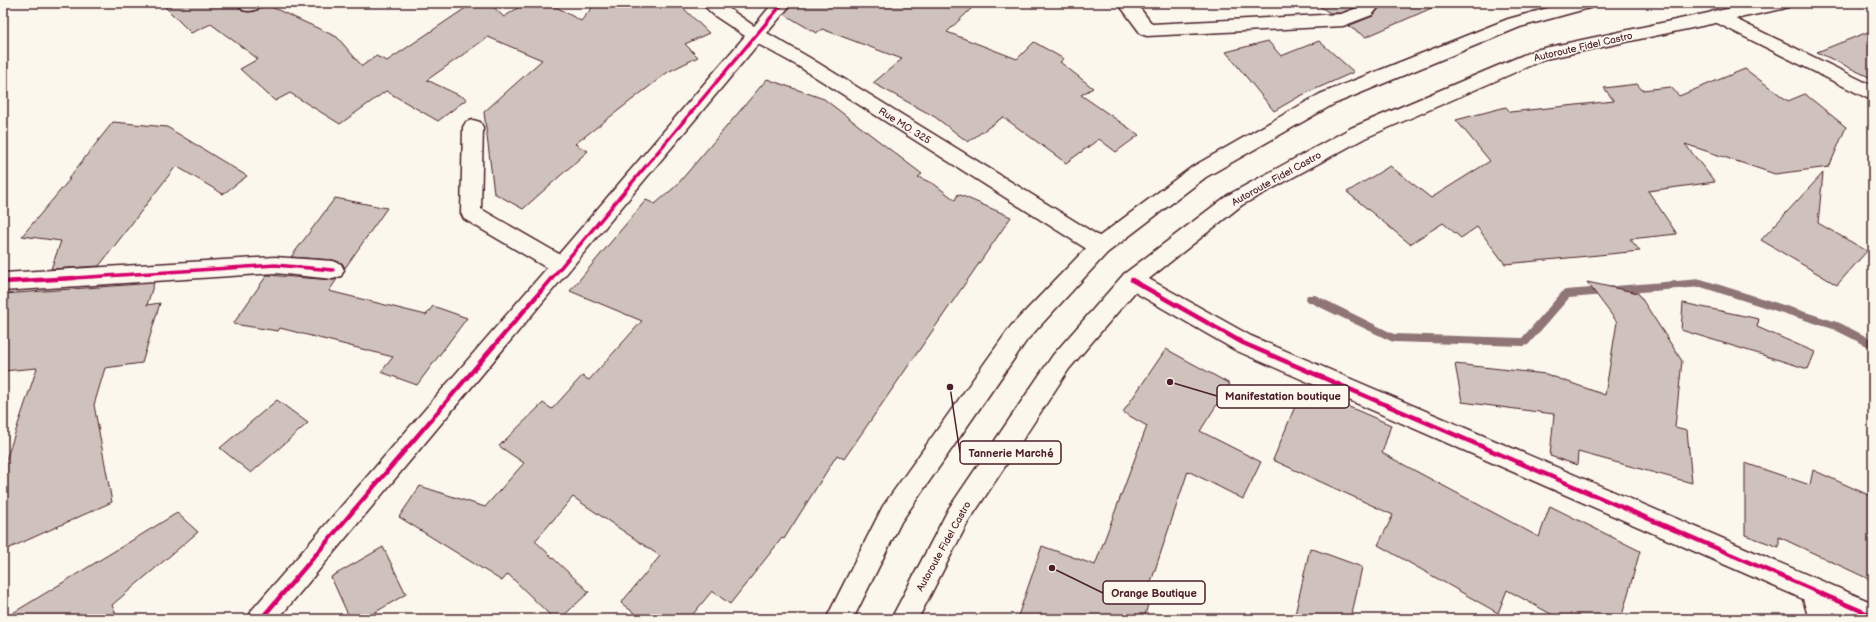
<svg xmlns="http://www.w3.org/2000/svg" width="1876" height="622" font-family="'Balsamiq Sans',sans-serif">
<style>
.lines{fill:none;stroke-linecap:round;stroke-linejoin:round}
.stream{fill:#907477;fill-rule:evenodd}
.building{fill:#cfc2bc;stroke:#4a1f2b}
.minor-casing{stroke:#4a1f2b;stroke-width:3}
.highway-casing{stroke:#4a1f2b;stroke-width:3}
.minor{fill:#fbf7ec;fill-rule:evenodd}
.highway{fill:#fbf7ec;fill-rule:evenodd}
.cycleway-far1-casing{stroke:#fbf7ec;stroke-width:5.5}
.cycleway-casing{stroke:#fbf7ec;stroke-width:7}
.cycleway-far1{stroke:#d6006c;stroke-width:3.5}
.cycleway{stroke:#d6006c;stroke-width:4.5}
.labels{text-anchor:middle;stroke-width:3;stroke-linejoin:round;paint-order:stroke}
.street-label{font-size:10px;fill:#4a1f2b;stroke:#fbf7ec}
.leader{fill:none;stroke:#4a1f2b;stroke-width:1.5}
.callout-dot{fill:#4a1f2b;stroke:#fbf7ec;stroke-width:1.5}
.callout{fill:#fbf7ec;stroke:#4a1f2b;stroke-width:1.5}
.callout-label{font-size:11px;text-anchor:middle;font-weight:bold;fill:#4a1f2b}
</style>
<rect width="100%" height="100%" fill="#fbf7ec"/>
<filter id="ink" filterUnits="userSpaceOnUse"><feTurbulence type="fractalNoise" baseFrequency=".025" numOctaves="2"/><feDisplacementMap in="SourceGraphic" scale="8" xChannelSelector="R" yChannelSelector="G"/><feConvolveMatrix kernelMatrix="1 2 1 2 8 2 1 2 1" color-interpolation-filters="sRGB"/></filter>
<g filter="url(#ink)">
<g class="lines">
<path class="stream" d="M 1701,279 L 1840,323 L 1873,340 L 1873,349 L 1833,329 L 1701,287 L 1569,298 L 1528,345 L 1524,346 L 1393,342 L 1307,301 L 1306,298 L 1307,295 L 1315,295 L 1394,334 L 1522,338 L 1563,291 L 1566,290 Z"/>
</g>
<path class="building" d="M 161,3 L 240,3 L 238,6 L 242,11 L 249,12 L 258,10 L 265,4 L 337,37 L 362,66 L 376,56 L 387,61 L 473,3 L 489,3 L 504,17 L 525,3 L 549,3 L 581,21 L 596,3 L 678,3 L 709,33 L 685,44 L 698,57 L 668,72 L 575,144 L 588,151 L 523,209 L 494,193 L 484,112 L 542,60 L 488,37 L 427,80 L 467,99 L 438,121 L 386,91 L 340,124 L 290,93 L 275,101 L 240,69 L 258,59 L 211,24 L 191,33 Z
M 793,3 L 977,3 L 947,32 L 1017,59 L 1034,42 L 1064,59 L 1060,62 L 1093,88 L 1081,95 L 1139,135 L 1116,152 L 1099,139 L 1066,163 L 1003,117 L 968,142 L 935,117 L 873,83 L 902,59 L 822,29 L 816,33 L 784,14 Z
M 1314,3 L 1361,3 L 1359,6 L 1341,13 L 1330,13 Z
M 1383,3 L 1443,3 L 1366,37 L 1348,26 L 1373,16 Z
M 1873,30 L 1873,79 L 1817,52 Z
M 1268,41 L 1281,56 L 1319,41 L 1354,72 L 1300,96 L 1274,111 L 1226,52 Z
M 1745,69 L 1788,101 L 1805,94 L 1846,127 L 1829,167 L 1775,174 L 1685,144 L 1715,182 L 1648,191 L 1677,234 L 1630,239 L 1640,251 L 1505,264 L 1477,227 L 1461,238 L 1443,223 L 1410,244 L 1347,192 L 1390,166 L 1431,198 L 1490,161 L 1456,120 L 1506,107 L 1510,112 L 1614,101 L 1604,88 L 1637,84 L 1642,90 L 1671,87 L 1679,96 Z
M 767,79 L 824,99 L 922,174 L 918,177 L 934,184 L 955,200 L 958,194 L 1011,217 L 844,459 L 837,455 L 784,539 L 782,538 L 730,604 L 712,591 L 689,619 L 642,619 L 621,603 L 660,556 L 573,497 L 535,541 L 589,592 L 560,619 L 554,619 L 508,574 L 502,581 L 399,517 L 420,486 L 485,507 L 524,463 L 499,446 L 543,403 L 552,409 L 582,376 L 589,380 L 642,321 L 570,291 L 646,200 L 655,204 L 676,186 Z
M 113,122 L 167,127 L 247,176 L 223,194 L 176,166 L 99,266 L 51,269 L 61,241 L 22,236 L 70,179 L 68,179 Z
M 1823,173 L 1818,223 L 1867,251 L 1837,285 L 1761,240 Z
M 335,198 L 387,208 L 345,268 L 342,263 L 333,260 L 291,257 Z
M 267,275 L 333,280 L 337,279 L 329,291 L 426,315 L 433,306 L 467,318 L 417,385 L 381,372 L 393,357 L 280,328 L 278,331 L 233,324 Z
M 1587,282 L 1638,293 L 1682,361 L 1675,427 L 1687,430 L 1692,483 L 1578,452 L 1577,465 L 1550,456 L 1554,414 L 1462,402 L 1455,364 L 1546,374 L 1605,395 L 1617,322 Z
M 154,283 L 147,305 L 160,303 L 142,363 L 105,368 L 94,405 L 112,502 L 3,551 L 3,469 L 37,368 L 3,371 L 3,294 Z
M 1683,303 L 1759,319 L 1757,327 L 1815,352 L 1808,369 L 1681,330 Z
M 1166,349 L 1230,384 L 1200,431 L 1261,462 L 1243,499 L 1188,471 L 1150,585 L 1153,586 L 1144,619 L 1017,619 L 1042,546 L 1095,565 L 1147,426 L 1123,412 Z
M 1303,387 L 1391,425 L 1382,453 L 1539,537 L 1550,506 L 1640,551 L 1621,619 L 1560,619 L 1507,590 L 1498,613 L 1378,545 L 1393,515 L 1273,460 Z
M 277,400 L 308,423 L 251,473 L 220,448 Z
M 1745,463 L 1810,485 L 1813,470 L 1873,497 L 1873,581 L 1779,537 L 1779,547 L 1745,535 Z
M 177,513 L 198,532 L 112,605 L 118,619 L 3,619 Z
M 383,547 L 406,594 L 364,619 L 350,619 L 331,577 Z
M 1310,548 L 1362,567 L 1351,619 L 1294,619 Z"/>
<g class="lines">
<g class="minor-casing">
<path id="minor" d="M 242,3 L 264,3 C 259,10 251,12 243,10 L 240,6 Z
M 701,3 L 721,3 L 754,26 L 773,3 L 792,3 L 767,33 L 810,58 L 1107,241 L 1111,247 L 1107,253 L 1100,255 L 1093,253 L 798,66 L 758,44 L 278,619 L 248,619 L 252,610 L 547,268 L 464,219 L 461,213 L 463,127 L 466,122 L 473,120 L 480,122 L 483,127 L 481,209 L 559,254 L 745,36 L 715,16 Z
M 1118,3 L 1136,3 L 1152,24 L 1341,14 L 1360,7 L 1363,3 L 1382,3 L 1372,15 L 1343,26 L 1147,36 L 1141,34 Z
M 1717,10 L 1873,86 L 1873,101 L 1711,20 L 1708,16 L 1711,12 Z
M 275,257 L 333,261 L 341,264 L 344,270 L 341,276 L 333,279 L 275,273 L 3,291 L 3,273 Z
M 1132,271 L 1140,274 L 1251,336 L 1873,603 L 1873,619 L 1849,619 L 1833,612 L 1835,619 L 1809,619 L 1803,599 L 1235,350 L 1124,286 L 1121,280 L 1124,274 Z"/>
</g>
<g class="highway-casing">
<path id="highway" d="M 1566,3 L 1596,3 L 1593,7 L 1520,27 L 1334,104 L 1206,177 L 1107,253 L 1027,340 L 901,522 L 853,619 L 826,619 L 883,506 L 1011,326 L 1093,241 L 1192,167 L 1320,94 L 1508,19 Z
M 1755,3 L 1791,3 L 1788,7 L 1782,9 L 1545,59 L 1365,138 L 1242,205 L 1140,286 L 1069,369 L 967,524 L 918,619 L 891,619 L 949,508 L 1053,355 L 1124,274 L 1228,195 L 1351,128 L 1535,50 Z"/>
</g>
<use href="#minor" class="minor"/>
<use href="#highway" class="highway"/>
<g class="cycleway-far1-casing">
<path id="cycleway-far1" d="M 58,279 L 275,265 L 333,270
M 551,279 L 783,3"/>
</g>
<g class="cycleway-casing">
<path id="cycleway" d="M 1132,280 L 1243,343 L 1873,616
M 3,282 L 74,278
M 261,619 L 552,278"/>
</g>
<use href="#cycleway-far1" class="cycleway-far1"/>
<use href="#cycleway" class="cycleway"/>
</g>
</g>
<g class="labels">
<g class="street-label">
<text transform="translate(1583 46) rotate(-13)" y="4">Autoroute Fidel Castro</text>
<text transform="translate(905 125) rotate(32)" y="4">Rue MO. 325</text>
<text transform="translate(1276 178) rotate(-29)" y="4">Autoroute Fidel Castro</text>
<text transform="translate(943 546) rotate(-61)" y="4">Autoroute Fidel Castro</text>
</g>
</g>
<path class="leader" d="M1170 382L1217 396M950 387L960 453M1052 568L1103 593"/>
<g class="callout-dot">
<circle cx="1170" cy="382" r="4"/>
<circle cx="950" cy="387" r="4"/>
<circle cx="1052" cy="568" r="4"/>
</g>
<g class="callout">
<rect x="1217" y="385" width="132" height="23" rx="4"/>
<rect x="960" y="441" width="101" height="23" rx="4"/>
<rect x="1103" y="581" width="102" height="23" rx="4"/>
</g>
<g class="callout-label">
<text x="1283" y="400">Manifestation boutique</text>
<text x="1011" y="457">Tannerie Marché</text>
<text x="1154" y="597">Orange Boutique</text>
</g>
<rect width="1876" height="622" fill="none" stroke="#fbf7ec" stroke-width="16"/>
<rect x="8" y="8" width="1860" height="606" fill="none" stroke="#4a1f2b" stroke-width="1.5" filter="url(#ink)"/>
</svg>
